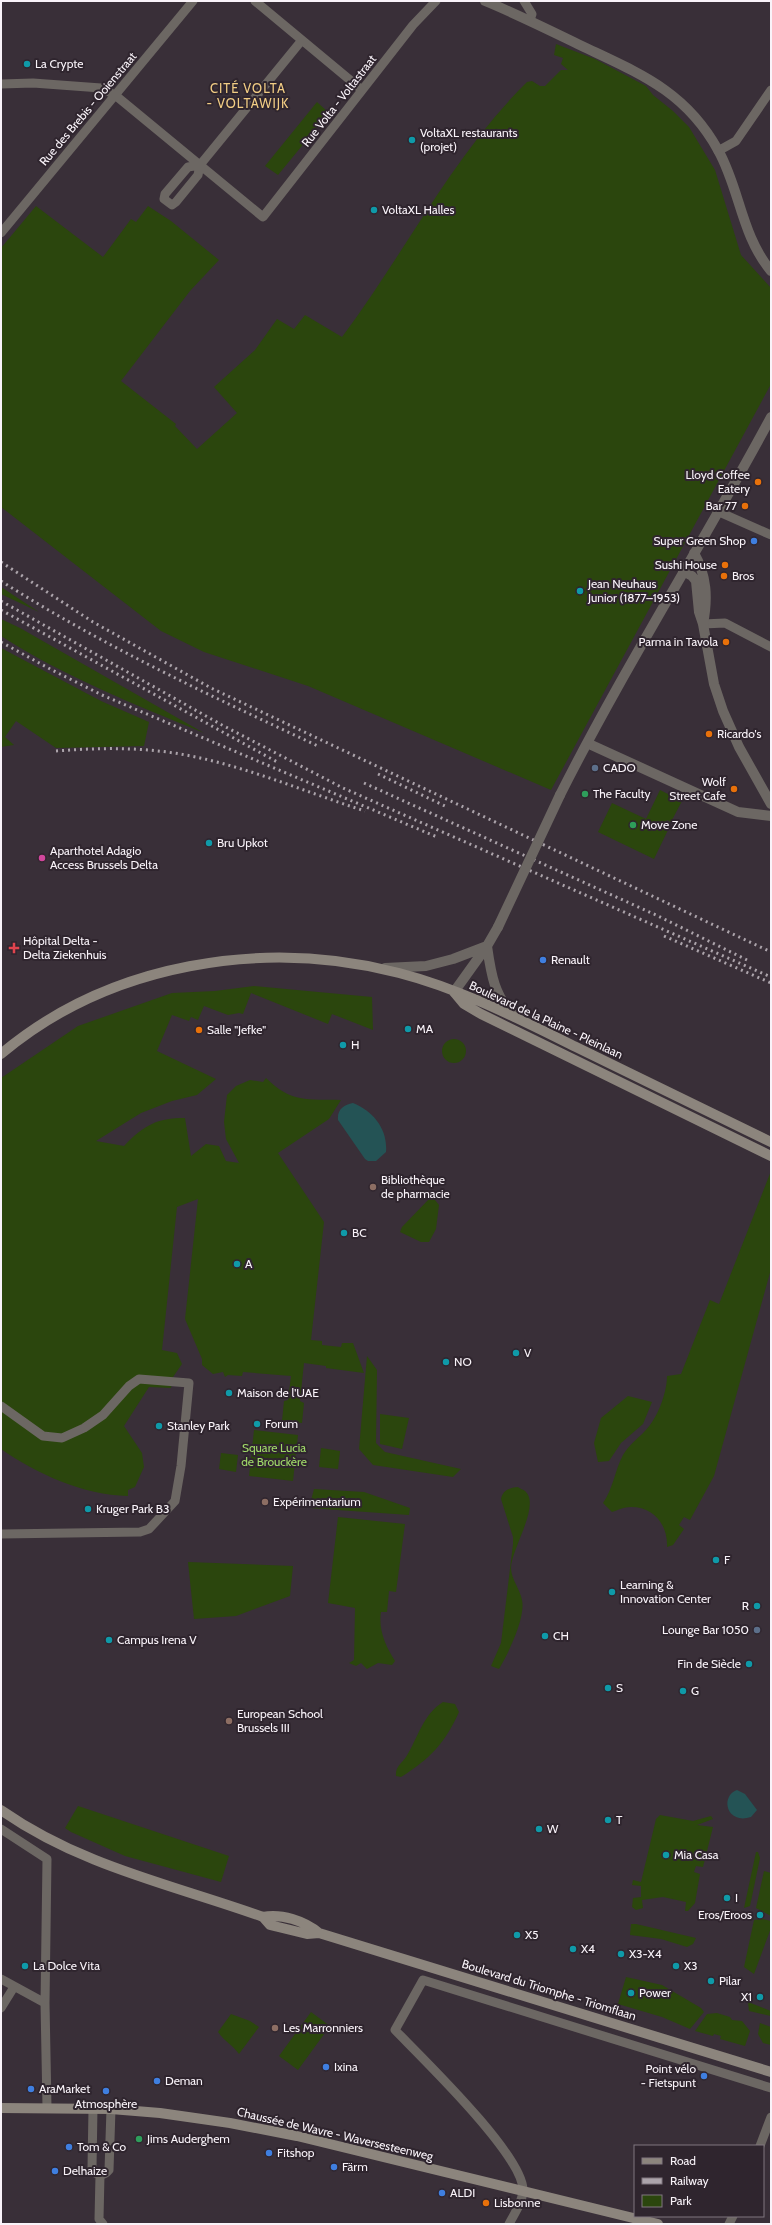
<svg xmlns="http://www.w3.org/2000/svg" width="772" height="2225" font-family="Cabin,sans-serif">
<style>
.green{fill:#2b460d}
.water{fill:#245355}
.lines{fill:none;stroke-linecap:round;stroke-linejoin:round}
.minor{stroke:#6c6763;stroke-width:9}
.tertiary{stroke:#6c6763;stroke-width:10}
.secondary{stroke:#8c857d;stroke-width:10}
.rail{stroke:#aca4ab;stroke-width:3;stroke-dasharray:2 4;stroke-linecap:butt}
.tertiary-bridge{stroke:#6c6763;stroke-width:10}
.culture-dot{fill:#0f9aa8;stroke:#2f252e;stroke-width:1.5}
.food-dot{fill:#e8710a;stroke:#2f252e;stroke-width:1.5}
.shop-dot{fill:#3f7fe0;stroke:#2f252e;stroke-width:1.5}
.service-dot{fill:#5c6f8a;stroke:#2f252e;stroke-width:1.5}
.leisure-dot{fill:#2e9e5b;stroke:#2f252e;stroke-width:1.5}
.hotel-dot{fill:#d1479c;stroke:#2f252e;stroke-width:1.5}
.health-dot{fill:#e0444e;stroke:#2f252e;stroke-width:1.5}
.education-dot{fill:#8d6e63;stroke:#2f252e;stroke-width:1.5}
.labels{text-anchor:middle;stroke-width:4;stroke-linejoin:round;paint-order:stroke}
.poi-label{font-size:12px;fill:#f9f3f9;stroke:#2f252e;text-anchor:start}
.street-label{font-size:12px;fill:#f9f3f9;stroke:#2f252e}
.park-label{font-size:12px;fill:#a0da69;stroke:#2f252e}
.neighbourhood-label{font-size:13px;letter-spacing:1px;fill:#f2cd84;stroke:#2f252e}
</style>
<rect width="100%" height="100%" fill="#392f38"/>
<path class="green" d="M 556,44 L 595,59 L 646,86 L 653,95 L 673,111 L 689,127 L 715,170 L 741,255 L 771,288 L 771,384 L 551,790 L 308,686 L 204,652 L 161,631 L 1,507 L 1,248 L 36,206 L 103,257 L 131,219 L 136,222 L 148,206 L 171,221 L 219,260 L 190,291 L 121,381 L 176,424 L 175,426 L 197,449 L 237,413 L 214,387 L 255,350 L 277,319 L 294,329 L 305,315 L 342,337 C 405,253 452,156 527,82 L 532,81 L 540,86 L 545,86 L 561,70 L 568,70 L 561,64 L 563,58 L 554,55 Z
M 317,102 L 329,113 L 278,175 L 265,166 Z
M 1,587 L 39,612 L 1,594 Z
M 1,619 L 20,628 L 204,733 C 134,704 65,677 1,636 Z
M 1,648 L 101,701 L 149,722 L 144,746 L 56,748 L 16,721 L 5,737 L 14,745 L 1,747 Z
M 660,790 L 682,801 L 671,822 L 667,820 L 664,827 L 668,830 L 654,859 L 598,832 L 612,803 L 646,819 Z
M 254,986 L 372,997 L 373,1030 L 332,1014 L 328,1024 L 251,993 L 243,1014 L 239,1013 L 228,1015 L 204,1006 L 198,1020 L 191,1017 L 189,1021 L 172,1015 L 157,1051 L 216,1079 L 197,1095 L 172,1101 L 141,1113 L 96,1141 L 124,1146 C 144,1125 157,1118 185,1118 L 191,1156 L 206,1144 L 219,1146 L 226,1161 L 239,1163 L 226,1139 L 224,1122 L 227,1095 L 236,1086 L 250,1080 L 263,1082 L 266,1078 C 291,1103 307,1099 341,1100 L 329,1119 L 278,1153 L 324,1222 L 311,1340 L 322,1341 L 322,1345 L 341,1347 L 342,1343 L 353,1343 L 364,1373 L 326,1368 L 326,1366 L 304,1363 L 300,1401 L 304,1403 L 302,1423 L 282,1421 L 284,1401 L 288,1400 L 291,1376 L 243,1372 L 242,1376 L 228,1375 L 225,1377 L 223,1372 L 213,1374 L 202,1365 L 202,1359 L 185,1319 L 198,1199 L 177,1207 L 162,1350 L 177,1353 L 182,1364 L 173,1377 L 171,1388 L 149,1387 L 124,1426 L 142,1453 L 144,1467 L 135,1487 L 128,1490 L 128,1496 C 83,1495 37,1474 1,1449 L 1,1078 L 78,1026 L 172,993 L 215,991 Z
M442 1051a12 12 0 1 1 24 0a12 12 0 1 1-24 0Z
M 771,1171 L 771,1269 L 714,1476 L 690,1520 L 684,1517 L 679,1525 L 684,1529 L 673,1545 L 667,1547 C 668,1525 654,1507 631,1507 C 624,1507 618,1510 612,1512 L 603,1503 C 613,1489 615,1470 623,1455 C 629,1445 636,1440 644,1432 C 657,1420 667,1393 667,1376 L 681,1374 L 710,1300 L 719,1304 Z
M 430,1198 L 435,1200 L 439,1205 L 436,1229 L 429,1242 L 421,1242 L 400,1232 L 402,1227 Z
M 367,1356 L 377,1370 L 376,1443 L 385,1452 L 461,1469 L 453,1477 L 373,1465 L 359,1449 Z
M 628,1396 L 652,1402 L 643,1424 L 621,1443 L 609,1461 L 598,1462 L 594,1443 L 601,1418 Z
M 380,1414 L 409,1418 L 402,1449 L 380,1444 Z
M 254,1430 L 298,1435 L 293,1481 L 249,1476 Z
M 321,1448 L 340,1451 L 338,1469 L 319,1467 Z
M 221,1453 L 238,1455 L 236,1472 L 219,1469 Z
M 518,1487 C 520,1489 525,1490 526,1492 C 540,1506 511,1550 511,1568 C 511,1579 520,1589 522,1600 C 526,1617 508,1654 499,1669 L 491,1666 L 501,1643 L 513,1544 L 513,1537 L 501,1499 C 503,1490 509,1488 518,1487 Z
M 314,1489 L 364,1492 L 410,1508 L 409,1515 L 309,1508 Z
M 338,1517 L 405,1524 L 396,1592 L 389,1591 L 387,1612 L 381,1612 C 378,1630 386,1647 395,1661 L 392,1665 L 378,1663 L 367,1669 L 361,1663 L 356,1666 L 349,1663 L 354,1660 L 355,1608 L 328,1603 Z
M 188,1562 L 293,1566 L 290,1596 L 236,1616 L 194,1619 Z
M 443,1702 L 455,1704 L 459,1712 C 445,1743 430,1759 401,1777 L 396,1776 C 395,1767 402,1763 406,1757 C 418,1738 423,1714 443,1702 Z
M 78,1806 L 229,1856 L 221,1882 L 125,1856 L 71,1832 L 65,1828 Z
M 660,1815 L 693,1821 L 711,1816 L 713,1819 L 697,1825 L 713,1827 L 703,1867 L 696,1866 L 694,1872 L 700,1874 L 695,1903 L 688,1911 L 685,1911 L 686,1902 L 663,1897 L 642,1900 L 643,1908 L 636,1910 L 632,1907 L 633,1898 L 641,1897 L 641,1886 L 632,1885 L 633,1880 L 641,1882 L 656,1819 Z
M 756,1852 L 758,1852 L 760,1858 L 750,1906 L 744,1908 Z
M 764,1871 L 771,1873 L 771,1916 L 756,1908 Z
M 763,1919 L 771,1921 L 771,1928 L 754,1974 L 744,1967 L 754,1920 Z
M 631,1924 L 636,1924 L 696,1938 L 693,1944 L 687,1947 L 661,1939 L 630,1935 Z
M 626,1977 L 662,1985 L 701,2008 L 704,2012 L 690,2029 L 662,2017 L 618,2004 Z
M 748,2002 L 771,2011 L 771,2016 L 749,2011 Z
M 311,2012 L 330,2026 L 298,2070 L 279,2056 Z
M 717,2013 L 730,2017 L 732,2020 L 742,2021 L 750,2031 L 745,2046 L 720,2039 L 721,2036 L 714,2034 L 713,2036 L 695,2031 L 707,2014 Z
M 231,2014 L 250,2021 L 259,2027 L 239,2054 C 233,2045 225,2042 218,2032 Z
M 760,2023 L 771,2027 L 771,2045 L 763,2043 L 758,2034 Z"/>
<path class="water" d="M 353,1103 C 373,1111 388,1129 386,1152 L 376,1161 L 368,1161 L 365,1159 L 338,1120 C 337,1109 344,1105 353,1103 Z
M 737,1790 L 745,1794 L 757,1810 L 751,1817 C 726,1825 720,1796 737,1790 Z"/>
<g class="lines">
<path class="minor" d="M 255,1 L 362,90
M 524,1 L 532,14 L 530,20
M 1,84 L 33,83 L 101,88 L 115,95 L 263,217 L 413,25 L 436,1
M 718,151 L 736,141 L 771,90
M 200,165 L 188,167 L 165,194 L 164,199 L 172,205 L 176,202 L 198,175 L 200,165 L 302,40
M 1,233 L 193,1
M 719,512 L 771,535
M 703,624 L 725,623 L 771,647
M 1,1406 L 43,1436 L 62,1438 L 84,1428 L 103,1415 L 129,1386 L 139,1379 L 189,1383 L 181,1466 L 175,1501 L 149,1529 L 140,1532 L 1,1534
M 1,1829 L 47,1859 L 45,2003 L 47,2107
M 1,1979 L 45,2003
M 1,2008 L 14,1987
M 93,2108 L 92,2168 L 95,2173 C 101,2176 105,2175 109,2170 L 111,2109
M 760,2146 L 771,2117
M 100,2175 L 99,2219 L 103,2224
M 509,2224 C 514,2214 523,2202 523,2190 C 523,2155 422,2058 395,2030 L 423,1980 L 771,2088
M 729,2224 L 733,2216"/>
<path class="tertiary" d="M 485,1 C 519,15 551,31 584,47 C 641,74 686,92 718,150 C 740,189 741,235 771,271
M 694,553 C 707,576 708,598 703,624
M 683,571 L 692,576 L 696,581 L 699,612 L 703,624 L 714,684 L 723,711 L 739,747 L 771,804
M 587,743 L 738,812 L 771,816
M 560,795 C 625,666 703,544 771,417
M 487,946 C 491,974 494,996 515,1017
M 385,968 L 426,966 L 453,959 L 487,946
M 454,992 L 487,946 L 498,927"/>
<path class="secondary" d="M 454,992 L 464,1004 L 481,1014 L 771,1156
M 1,1054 C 109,963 263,938 399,973 C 461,989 519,1019 576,1047 C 641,1078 706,1110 771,1142
M 1,1810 C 83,1867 171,1884 263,1917 C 281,1913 305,1921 319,1933 L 771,2072
M 263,1917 L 270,1925 L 307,1934 L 319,1933
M 1,2108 L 111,2109 L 160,2113 L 230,2123 L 297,2136 L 658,2224"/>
<path class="rail" d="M 1,562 L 93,622 L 211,688 L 771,952
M 1,581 C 103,646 211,696 320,747
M 1,601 L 222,725 L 343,788 L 771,977
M 1,610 L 279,763
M 1,642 L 52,670 L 102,695 L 437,837
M 56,751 C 96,748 134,747 174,753 C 239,763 302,791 365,811
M 378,774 L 447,807
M 364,783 L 656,915 L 747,960
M 664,936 L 771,983"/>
<path class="tertiary-bridge" d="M 498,927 L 560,795"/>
</g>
<g class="culture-dot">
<circle cx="27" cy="64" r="4"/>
<circle cx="412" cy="140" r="4"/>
<circle cx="374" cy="210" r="4"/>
<circle cx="580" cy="591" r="4"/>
<circle cx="209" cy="843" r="4"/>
<circle cx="408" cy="1029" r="4"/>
<circle cx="343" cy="1045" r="4"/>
<circle cx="344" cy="1233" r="4"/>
<circle cx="237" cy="1264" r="4"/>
<circle cx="516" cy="1353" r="4"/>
<circle cx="446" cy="1362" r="4"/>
<circle cx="229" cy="1393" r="4"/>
<circle cx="257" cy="1424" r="4"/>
<circle cx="159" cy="1426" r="4"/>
<circle cx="88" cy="1509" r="4"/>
<circle cx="716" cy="1560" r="4"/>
<circle cx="612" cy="1592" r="4"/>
<circle cx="757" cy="1606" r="4"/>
<circle cx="545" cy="1636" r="4"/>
<circle cx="109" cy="1640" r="4"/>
<circle cx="749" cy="1664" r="4"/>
<circle cx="608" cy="1688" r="4"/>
<circle cx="683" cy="1691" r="4"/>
<circle cx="608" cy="1820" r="4"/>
<circle cx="539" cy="1829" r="4"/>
<circle cx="666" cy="1855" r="4"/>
<circle cx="727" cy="1898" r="4"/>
<circle cx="760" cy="1915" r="4"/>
<circle cx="517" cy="1935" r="4"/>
<circle cx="573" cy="1949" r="4"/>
<circle cx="621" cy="1954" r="4"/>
<circle cx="25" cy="1966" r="4"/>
<circle cx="676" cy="1966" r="4"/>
<circle cx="711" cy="1981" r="4"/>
<circle cx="631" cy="1993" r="4"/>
<circle cx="760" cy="1997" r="4"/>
</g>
<g class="food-dot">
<circle cx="758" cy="482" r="4"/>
<circle cx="745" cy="506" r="4"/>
<circle cx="725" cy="565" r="4"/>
<circle cx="724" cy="576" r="4"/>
<circle cx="726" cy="642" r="4"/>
<circle cx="709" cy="734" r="4"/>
<circle cx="734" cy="789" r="4"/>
<circle cx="199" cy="1030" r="4"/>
<circle cx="486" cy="2203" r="4"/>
</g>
<g class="shop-dot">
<circle cx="754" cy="541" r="4"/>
<circle cx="543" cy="960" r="4"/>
<circle cx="326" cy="2067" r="4"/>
<circle cx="704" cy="2076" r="4"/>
<circle cx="157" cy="2081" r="4"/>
<circle cx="31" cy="2089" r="4"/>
<circle cx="106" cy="2091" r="4"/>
<circle cx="69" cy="2147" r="4"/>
<circle cx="269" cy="2153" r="4"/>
<circle cx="334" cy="2167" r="4"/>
<circle cx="55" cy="2171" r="4"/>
<circle cx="442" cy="2193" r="4"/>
</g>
<g class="service-dot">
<circle cx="595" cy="768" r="4"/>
<circle cx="757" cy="1630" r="4"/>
</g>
<g class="leisure-dot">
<circle cx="585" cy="794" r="4"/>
<circle cx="633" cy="825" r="4"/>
<circle cx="139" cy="2139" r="4"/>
</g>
<circle class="hotel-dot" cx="42" cy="858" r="4"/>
<path class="health-dot" d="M12 942h4v4h4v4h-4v4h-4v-4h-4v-4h4z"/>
<g class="education-dot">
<circle cx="373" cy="1187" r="4"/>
<circle cx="265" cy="1502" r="4"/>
<circle cx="229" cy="1721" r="4"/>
<circle cx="275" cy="2028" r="4"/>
</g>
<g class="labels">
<g class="poi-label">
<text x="35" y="68">La Crypte</text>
<text x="420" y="137">VoltaXL restaurants<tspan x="420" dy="14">(projet)</tspan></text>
<text x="382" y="214">VoltaXL Halles</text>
<text x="750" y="479" text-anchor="end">Lloyd Coffee<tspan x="750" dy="14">Eatery</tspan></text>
<text x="737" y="510" text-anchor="end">Bar 77</text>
<text x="746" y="545" text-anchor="end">Super Green Shop</text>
<text x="717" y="569" text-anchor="end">Sushi House</text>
<text x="732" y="580">Bros</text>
<text x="588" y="588">Jean Neuhaus<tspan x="588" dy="14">Junior (1877–1953)</tspan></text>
<text x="718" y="646" text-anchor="end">Parma in Tavola</text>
<text x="717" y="738">Ricardo's</text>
<text x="603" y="772">CADO</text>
<text x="726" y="786" text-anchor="end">Wolf<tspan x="726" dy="14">Street Cafe</tspan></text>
<text x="593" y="798">The Faculty</text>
<text x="641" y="829">Move Zone</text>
<text x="217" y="847">Bru Upkot</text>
<text x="50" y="855">Aparthotel Adagio<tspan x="50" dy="14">Access Brussels Delta</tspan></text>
<text x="23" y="945">Hôpital Delta -<tspan x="23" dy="14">Delta Ziekenhuis</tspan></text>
<text x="551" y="964">Renault</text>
<text x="416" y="1033">MA</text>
<text x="207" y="1034">Salle "Jefke"</text>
<text x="351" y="1049">H</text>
<text x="381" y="1184">Bibliothèque<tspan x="381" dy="14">de pharmacie</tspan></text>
<text x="352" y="1237">BC</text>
<text x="245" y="1268">A</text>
<text x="524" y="1357">V</text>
<text x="454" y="1366">NO</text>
<text x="237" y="1397">Maison de l'UAE</text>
<text x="265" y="1428">Forum</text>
<text x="167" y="1430">Stanley Park</text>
<text x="273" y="1506">Expérimentarium</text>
<text x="96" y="1513">Kruger Park B3</text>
<text x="724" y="1564">F</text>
<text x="620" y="1589">Learning &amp;<tspan x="620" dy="14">Innovation Center</tspan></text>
<text x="749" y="1610" text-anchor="end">R</text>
<text x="749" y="1634" text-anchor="end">Lounge Bar 1050</text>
<text x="553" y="1640">CH</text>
<text x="117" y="1644">Campus Irena V</text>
<text x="741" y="1668" text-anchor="end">Fin de Siècle</text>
<text x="616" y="1692">S</text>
<text x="691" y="1695">G</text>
<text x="237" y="1718">European School<tspan x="237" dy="14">Brussels III</tspan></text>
<text x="616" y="1824">T</text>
<text x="547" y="1833">W</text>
<text x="674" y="1859">Mia Casa</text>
<text x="735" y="1902">I</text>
<text x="752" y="1919" text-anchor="end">Eros/Eroos</text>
<text x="525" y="1939">X5</text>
<text x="581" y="1953">X4</text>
<text x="629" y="1958">X3-X4</text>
<text x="33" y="1970">La Dolce Vita</text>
<text x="684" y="1970">X3</text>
<text x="719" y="1985">Pilar</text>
<text x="639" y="1997">Power</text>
<text x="752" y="2001" text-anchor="end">X1</text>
<text x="283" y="2032">Les Marronniers</text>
<text x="334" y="2071">Ixina</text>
<text x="696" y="2073" text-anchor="end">Point vélo<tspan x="696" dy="14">- Fietspunt</tspan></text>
<text x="165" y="2085">Deman</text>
<text x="39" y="2093">AraMarket</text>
<text x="106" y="2108" text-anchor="middle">Atmosphère</text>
<text x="147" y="2143">Jims Auderghem</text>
<text x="77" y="2151">Tom &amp; Co</text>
<text x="277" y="2157">Fitshop</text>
<text x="342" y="2171">Färm</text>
<text x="63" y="2175">Delhaize</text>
<text x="450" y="2197">ALDI</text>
<text x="494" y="2207">Lisbonne</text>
</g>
<g class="street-label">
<text transform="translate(339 101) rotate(-52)" y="4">Rue Volta - Voltastraat</text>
<text transform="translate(88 109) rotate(-50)" y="4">Rue des Brebis - Ooienstraat</text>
<text transform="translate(546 1020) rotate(25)" y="4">Boulevard de la Plaine - Pleinlaan</text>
<text transform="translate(549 1990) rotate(17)" y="4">Boulevard du Triomphe - Triomflaan</text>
<text transform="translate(335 2134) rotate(13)" y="4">Chaussée de Wavre - Waversesteenweg</text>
</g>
<g class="park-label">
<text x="274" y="1452">Square Lucia<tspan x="274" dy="14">de Brouckère</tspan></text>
</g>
<g class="neighbourhood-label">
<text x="248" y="93">CITÉ VOLTA<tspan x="248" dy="15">- VOLTAWIJK</tspan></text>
</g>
</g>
<rect width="772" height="2225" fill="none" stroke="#f9f3f9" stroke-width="4"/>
<rect x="634" y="2145" width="130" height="72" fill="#2f252e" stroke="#80777f"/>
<rect x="642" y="2158" width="20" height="6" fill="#8c857d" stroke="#80777f"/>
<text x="670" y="2165" font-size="12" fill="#f9f3f9">Road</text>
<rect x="642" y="2178" width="20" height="6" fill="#aca4ab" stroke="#80777f"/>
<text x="670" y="2185" font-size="12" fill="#f9f3f9">Railway</text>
<rect x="642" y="2195" width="20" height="12" fill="#2b460d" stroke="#80777f"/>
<text x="670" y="2205" font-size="12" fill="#f9f3f9">Park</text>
</svg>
